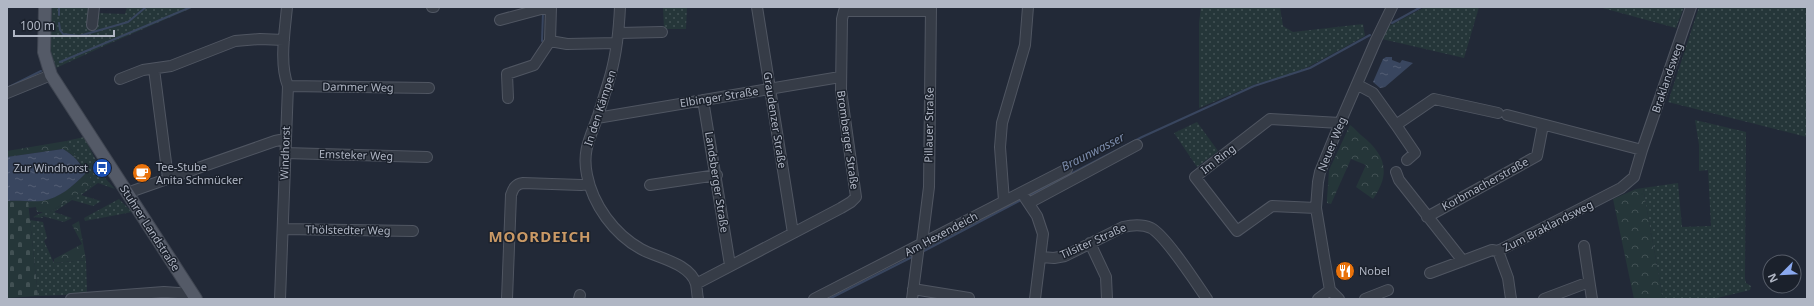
<svg xmlns="http://www.w3.org/2000/svg" width="1814" height="306" font-family="'Noto Sans',sans-serif">
<style>
.grass{fill:url(#grass-dots)}
.forest{fill:url(#forest-crowns)}
.cemetery{fill:url(#cemetery-stones)}
.water{fill:url(#water-ripples)}
.lines{fill:none;stroke-linecap:round;stroke-linejoin:round}
.stream{stroke:#39465f;stroke-width:2}
.minor-casing{stroke:#505662;stroke-width:12}
.major-casing{stroke:#3f4551;stroke-width:14}
.minor{stroke:#363c47;stroke-width:10}
.major{stroke:#545a67;stroke-width:12}
.labels{text-anchor:middle;stroke-width:3;stroke-linejoin:round;paint-order:stroke}
.street-label{font-size:11px;fill:#b0b6c4;stroke:#1b212c}
.poi-label{font-size:11px;fill:#b0b6c4;stroke:#1b212c;text-anchor:start}
.water-label{font-size:12px;font-style:italic;fill:#7b8baa;stroke:#1b212c}
.district-label{font-size:15px;font-weight:bold;letter-spacing:1px;fill:#ca9965;stroke:#1b212c}
</style>
<defs>
<pattern id="grass-dots" width="8" height="8" patternUnits="userSpaceOnUse"><rect width="8" height="8" fill="#253639"/><path d="M2 2h.1M6 6h.1" fill="none" stroke="#425154" stroke-width="1.8" stroke-linecap="round"/></pattern>
<pattern id="forest-crowns" width="20" height="18" patternUnits="userSpaceOnUse"><rect width="20" height="18" fill="#253639"/><path d="M2 6a3 3 0 1 1 6 0M12 15a3 3 0 1 1 6 0" fill="none" stroke="#425154"/></pattern>
<pattern id="cemetery-stones" width="16" height="16" patternUnits="userSpaceOnUse"><rect width="16" height="16" fill="#253639"/><path d="M2 7V4a2 2 0 0 1 4 0v3zM10 15v-3a2 2 0 0 1 4 0v3z" fill="#425154"/></pattern>
<pattern id="water-ripples" width="26" height="14" patternUnits="userSpaceOnUse"><rect width="26" height="14" fill="#39465f"/><path d="M2 4q2-2 4 0t4 0M15 11q2-2 4 0t4 0" fill="none" stroke="#535e74"/></pattern>
</defs>
<rect width="100%" height="100%" fill="#222937"/>
<path class="grass" d="M 51,7 L 91,7 L 96,13 L 125,14 L 127,7 L 194,7 L 104,46 L 56,68 L 51,52 Z
M 663,7 L 687,7 L 686,29 L 664,29 Z
M 1201,7 L 1280,7 L 1283,26 L 1293,32 L 1363,24 L 1365,36 L 1310,66 L 1290,75 L 1256,84 L 1199,108 L 1199,23 Z
M 1425,7 L 1479,7 L 1464,58 L 1382,39 L 1389,26 Z
M 1599,7 L 1684,7 L 1676,28 Z
M 1699,7 L 1807,7 L 1807,137 L 1668,102 Z
M 1695,120 L 1746,132 L 1745,278 L 1746,283 L 1751,286 L 1750,290 L 1713,299 L 1663,299 L 1643,188 L 1678,183 L 1682,227 L 1711,226 L 1708,170 L 1699,171 L 1699,145 Z
M 1197,122 L 1218,151 L 1197,167 L 1174,133 Z
M 84,137 L 105,178 L 115,189 L 98,183 L 81,195 L 101,201 L 93,206 L 72,200 L 54,212 L 72,218 L 64,222 L 42,216 L 43,218 L 33,217 L 43,212 L 50,212 L 94,184 L 66,141 Z
M 119,199 L 132,212 L 85,221 L 84,218 Z
M 30,220 L 43,222 L 47,238 L 44,241 L 54,263 L 86,260 L 87,294 L 38,296 Z"/>
<path class="forest" d="M 1350,125 C 1355,128 1357,132 1361,135 C 1386,155 1391,173 1373,199 L 1356,187 L 1366,165 L 1351,159 L 1331,204 L 1327,203 L 1327,199 L 1329,170 Z
M 66,141 L 94,184 L 50,212 L 37,212 L 36,207 L 28,208 L 7,201 C 19,200 31,201 42,200 C 59,199 74,185 85,174 L 82,165 L 71,154 L 63,149 L 7,157 L 7,151 Z
M 1643,188 L 1663,299 L 1634,299 L 1613,199 L 1636,189 Z
M 79,221 L 86,260 L 54,263 L 54,259 L 82,244 L 72,225 Z"/>
<path class="cemetery" d="M 7,201 L 28,201 L 38,296 L 7,298 Z"/>
<path class="water" d="M 1386,57 L 1392,57 L 1392,60 L 1400,63 L 1402,60 L 1413,63 L 1385,87 L 1380,88 L 1373,82 L 1383,59 Z
M 63,149 C 73,155 81,162 85,174 C 73,186 60,198 42,201 C 31,202 19,200 7,201 L 7,157 Z"/>
<g class="lines">
<path class="stream" d="M 59,15 L 59,7
M 59,23 L 60,30 L 63,34 L 79,36 L 128,22 L 146,7
M 1392,23 L 1421,7
M 542,41 L 543,12
M 60,62 L 191,7
M 7,88 L 41,71
M 1028,196 L 1142,137 L 1254,86 L 1310,68 L 1370,35
M 922,252 L 1023,199
M 829,299 L 914,256"/>
<g class="minor-casing">
<path id="minor" d="M 432,7 L 434,7
M 551,7 L 550,41 L 567,44 L 617,43
M 620,7 C 619,29 617,51 611,73 C 607,88 602,102 598,116 C 590,138 582,151 587,175 C 593,205 614,234 641,249 C 657,258 690,263 696,284 C 697,289 697,294 698,299
M 757,7 L 793,233
M 500,20 L 541,9 L 551,9
M 92,25 L 94,7
M 619,33 L 662,32
M 154,69 L 168,178
M 120,79 L 143,70 L 171,66 L 235,41 L 260,39 L 284,40
M 1358,85 L 1373,93 L 1396,125 L 1434,99 L 1498,113
M 288,86 L 429,88
M 7,93 L 51,75
M 508,98 L 507,74 L 534,65 L 550,41
M 703,100 L 730,265
M 1507,115 L 1642,150
M 597,118 L 840,77
M 1396,125 L 1415,153 L 1407,160
M 285,153 L 427,157
M 1396,172 L 1399,180 L 1463,261
M 650,185 L 717,175
M 127,193 L 275,141 L 285,139
M 1025,198 L 1037,216 L 1043,234 L 1035,299
M 1004,201 L 1000,147 L 1002,123 L 1025,45 L 1028,7
M 1029,203 L 1137,145
M 1316,208 L 1272,206 L 1237,231 L 1195,177 L 1270,119 L 1340,123
M 1427,217 L 1537,156 L 1543,125
M 283,229 L 413,231
M 922,243 L 929,187 L 931,7
M 1090,243 L 1106,277 L 1107,299
M 1584,246 L 1592,299
M 1498,251 L 1508,278 L 1511,299
M 1041,257 L 1054,258 L 1065,256 L 1123,227 C 1132,225 1142,224 1151,228 C 1166,236 1196,283 1207,299
M 1430,273 L 1492,250 L 1498,251 L 1621,188 L 1634,177 L 1642,150 L 1691,7
M 696,284 L 841,208 L 851,202 L 856,197 L 841,90 L 842,19 L 844,11 L 931,11
M 913,289 L 969,298
M 71,299 L 164,292 L 193,294
M 280,299 L 288,86 C 279,64 285,30 287,7
M 507,299 L 511,195 C 513,189 515,184 523,183 L 581,185 L 589,184
M 579,299 L 580,295
M 814,299 L 1067,169
M 912,299 L 919,245
M 1318,299 L 1330,290
M 1339,299 L 1330,290 L 1325,262 L 1316,208 L 1318,182 L 1320,172 L 1340,123 L 1376,40 L 1392,7
M 1365,299 L 1388,290
M 1544,299 L 1589,282"/>
</g>
<g class="major-casing">
<path id="major" d="M 45,7 L 44,52 L 51,75 L 196,299"/>
</g>
<use href="#minor" class="minor"/>
<use href="#major" class="major"/>
</g>
<defs>
<g id="bus-disc" transform="scale(1)"><circle r="9.5" fill="#1a4fb4" stroke="#1b212c"/><path d="M-5-6H5V4H4V6H2V4H-2V6H-4V4H-5ZM-3.5-4V0h7V-4ZM-3.5 1.2v1.5H-2V1.2ZM2 1.2v1.5H3.5V1.2Z" fill="#fff"/></g>
<g id="cafe-disc" transform="scale(1)"><circle r="9.5" fill="#e8710a" stroke="#1b212c"/><path d="M-5.5-4.5H6V0H3Q3 3.5 0 3.5H-2.5Q-5.5 3.5-5.5 0ZM3-3.2v2h1.7v-2ZM-6 4.5H4V6H-6Z" fill="#fff"/></g>
<g id="restaurant-disc" transform="scale(1)"><circle r="9.5" fill="#e8710a" stroke="#1b212c"/><path d="M-5-6h1v4h1v-4h1v4h1v-4h1v5L-1.5 .5V6h-2V.5L-5-1ZM5-6V6H3V1.5H1.5Q1.5-4 5-6Z" fill="#fff"/></g>
</defs>
<g fill-rule="evenodd">
<use href="#bus-disc" x="102" y="168"/>
<use href="#cafe-disc" x="142" y="173"/>
<use href="#restaurant-disc" x="1345" y="271"/>
</g>
<g class="labels">
<g class="street-label">
<text transform="translate(1667 78) rotate(-71)" y="4">Braklandsweg</text>
<text transform="translate(358 87) rotate(1)" y="4">Dammer Weg</text>
<text transform="translate(719 97) rotate(-9)" y="4">Elbinger Straße</text>
<text transform="translate(600 108) rotate(-72)" y="4">In den Kämpen</text>
<text transform="translate(775 120) rotate(81)" y="4">Graudenzer Straße</text>
<text transform="translate(929 125) rotate(-89)" y="4">Pillauer Straße</text>
<text transform="translate(848 140) rotate(82)" y="4">Bromberger Straße</text>
<text transform="translate(1332 144) rotate(-68)" y="4">Neuer Weg</text>
<text transform="translate(285 153) rotate(-88)" y="4">Windhorst</text>
<text transform="translate(356 155) rotate(2)" y="4">Emsteker Weg</text>
<text transform="translate(1218 159) rotate(-38)" y="4">Im Ring</text>
<text transform="translate(717 182) rotate(81)" y="4">Landsberger Straße</text>
<text transform="translate(1485 184) rotate(-29)" y="4">Korbmacherstraße</text>
<text transform="translate(1548 226) rotate(-27)" y="4">Zum Braklandsweg</text>
<text transform="translate(150 228) rotate(57)" y="4">Stuhrer Landstraße</text>
<text transform="translate(348 230) rotate(1)" y="4">Thölstedter Weg</text>
<text transform="translate(941 234) rotate(-28)" y="4">Am Hexendeich</text>
<text transform="translate(1093 241) rotate(-24)" y="4">Tilsiter Straße</text>
</g>
<g class="poi-label">
<text x="156" y="171">Tee-Stube<tspan x="156" dy="13">Anita Schmücker</tspan></text>
<text x="88" y="172" text-anchor="end">Zur Windhorst</text>
<text x="1359" y="275">Nobel</text>
</g>
<g class="water-label">
<text transform="translate(1093 152) rotate(-27)" y="4">Braunwasser</text>
</g>
<g class="district-label">
<text x="540" y="242">MOORDEICH</text>
</g>
</g>
<rect width="1814" height="306" fill="none" stroke="#b0b6c4" stroke-width="16"/>
<g transform="translate(1782 274) rotate(246)"><circle r="19" fill="#1b212c" stroke="#575d69"/>
<path d="M0-3L7 15L0 10L-7 15Z" fill="#8aa9ef"/>
<text y="-6" font-size="11" font-weight="bold" text-anchor="middle" fill="#b0b6c4">N</text>
</g>
<path d="M14 30v6h100v-6" fill="none" stroke="#b0b6c4" stroke-width="2"/>
<text x="20" y="30" font-size="12" fill="#b0b6c4" stroke="#1b212c" stroke-width="3" paint-order="stroke">100 m</text>
</svg>
